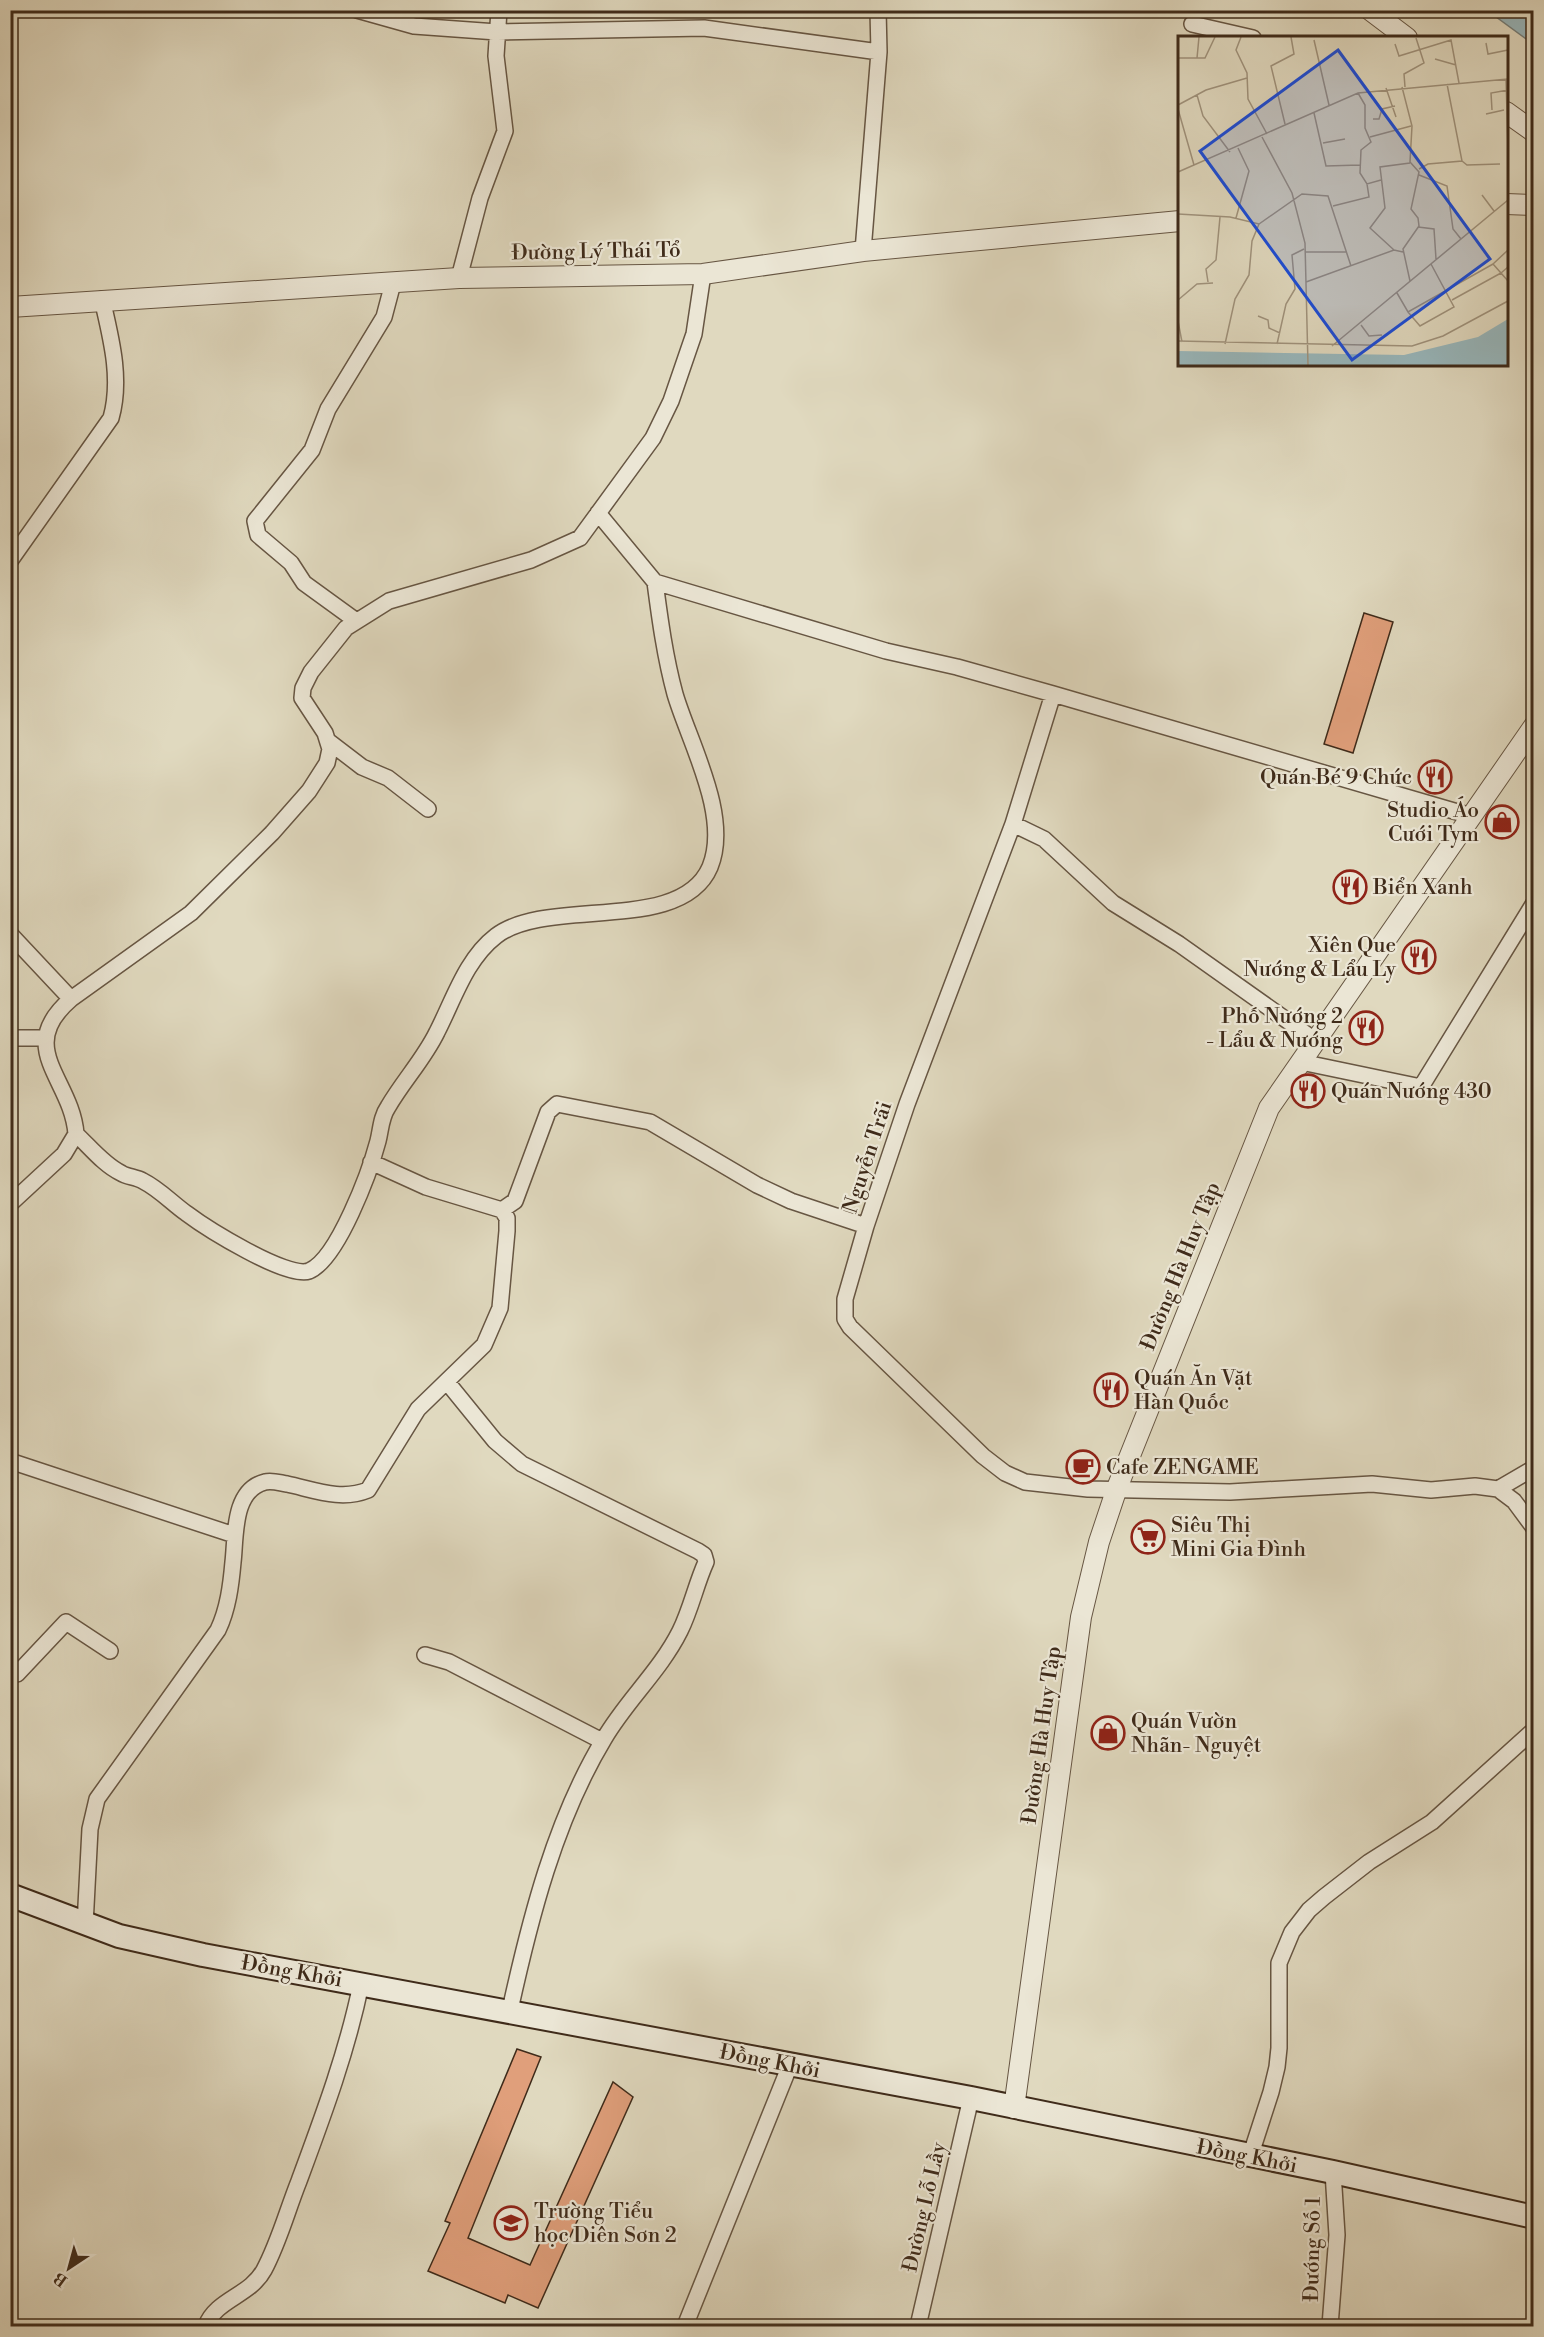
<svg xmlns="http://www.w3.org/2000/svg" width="1544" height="2337" font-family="'Libre Bodoni',serif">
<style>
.water{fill:#98b7bc;stroke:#747f7b;stroke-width:1.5}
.building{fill:#e09f7b;stroke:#3f2b1a;stroke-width:1.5}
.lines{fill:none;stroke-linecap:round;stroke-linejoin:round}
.minor-casing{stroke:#675643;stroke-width:18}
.tertiary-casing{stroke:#675643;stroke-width:22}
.secondary-casing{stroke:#3f2b1a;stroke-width:26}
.minor{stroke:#ebe6d5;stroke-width:15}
.tertiary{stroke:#ebe6d5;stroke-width:20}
.secondary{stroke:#ebe6d5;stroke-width:22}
.labels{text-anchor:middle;stroke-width:4.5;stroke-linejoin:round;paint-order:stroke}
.street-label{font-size:21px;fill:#3f2b1a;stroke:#ebe6d5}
.poi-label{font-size:21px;fill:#3f2b1a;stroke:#ebe6d5;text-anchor:start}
.inset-road{fill:none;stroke:#a0937d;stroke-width:1.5}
.view{fill:#1d4ed8;fill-opacity:0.15;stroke:#1d4ed8;stroke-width:3}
.inset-edge{fill:none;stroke:#3f2b1a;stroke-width:3}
</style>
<rect width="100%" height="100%" fill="#e0d9bf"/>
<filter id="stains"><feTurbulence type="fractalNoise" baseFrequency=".00333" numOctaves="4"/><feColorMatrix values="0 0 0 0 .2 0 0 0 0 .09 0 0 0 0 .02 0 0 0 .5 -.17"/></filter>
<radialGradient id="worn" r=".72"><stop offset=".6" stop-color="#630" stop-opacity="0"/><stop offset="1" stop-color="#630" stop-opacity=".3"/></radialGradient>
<path class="water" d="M 1488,11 L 1533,11 L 1533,44 Z"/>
<path class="building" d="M 1364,613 L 1393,622 L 1353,753 L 1324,744 Z
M 517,2049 L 541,2057 L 468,2238 L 530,2265 L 613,2082 L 633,2097 L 538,2308 L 508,2295 L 505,2303 L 428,2271 L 450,2223 L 445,2221 Z"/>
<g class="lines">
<g class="minor-casing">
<path id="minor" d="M 357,10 L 414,26 L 497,32 L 704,28 L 879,52 L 863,251
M 878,10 L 879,52
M 1192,24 L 1253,38
M 459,278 L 480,198 L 505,131 L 496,56 L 499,10
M 598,513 L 655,582 L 886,651 L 957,667 L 1053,694 L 1471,816
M 10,561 L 111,418 C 122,379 111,338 102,299
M 355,620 L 304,583 L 291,563 L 258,535 L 255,521 L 312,450 L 328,409 L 384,317 L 393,283
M 1053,694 L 1013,824 L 907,1104 L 866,1226 L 845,1299 L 845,1319 L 850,1327 L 983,1456 L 1005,1473 L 1025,1482 L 1088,1489 L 1230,1492 L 1372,1484 L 1431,1490 L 1475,1486 L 1498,1489 L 1514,1501 L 1534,1528
M 328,741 L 362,767 L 388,778 L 428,809
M 1013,824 L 1044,839 L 1113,903 L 1179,944 L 1316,1041
M 10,934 L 71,999
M 10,1038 L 44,1038
M 1301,1062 L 1421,1087 L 1534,903
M 76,1134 C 89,1146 104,1165 121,1173 C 127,1177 136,1177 143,1181 C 159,1189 172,1203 186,1213 C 206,1228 287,1279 309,1271 C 338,1259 370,1171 378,1141 C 381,1129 381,1117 388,1107 C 403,1081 424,1059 437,1032 C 454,999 466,959 496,936 C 548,896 681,935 710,867 C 731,816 689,742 675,694 C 665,657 660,620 655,582
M 10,1204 L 64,1154 L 76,1134 C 72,1079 14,1048 71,999 L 191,913 L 272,833 L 309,791 L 327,763 L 330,749 L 325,733 L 302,698 L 303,688 L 311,672 L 346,628 L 389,601 L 531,560 L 580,538 L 653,438 L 671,401 L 694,334 L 703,274
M 502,1210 L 515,1201 L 548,1112 L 557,1104 L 650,1122 L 757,1185 L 791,1201 L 866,1226
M 447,1382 L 495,1441 L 522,1464 L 698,1551 L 704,1555 L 706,1562 C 696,1584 691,1609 680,1631 C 660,1671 626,1701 604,1739 C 555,1820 530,1919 510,2010
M 10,1461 L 234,1535
M 1498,1489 L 1534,1468
M 425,1655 L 449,1662 L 602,1741
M 10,1674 L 17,1674 L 66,1622 L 110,1651
M 85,1925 L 90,1829 L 97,1799 L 218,1630 C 228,1609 231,1585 233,1562 C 236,1538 232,1490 265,1482 C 272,1480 280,1483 287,1484 C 315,1490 341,1501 368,1490 L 418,1409 L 484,1345 L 500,1308 L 507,1231 L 507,1218 L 502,1210 L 426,1187 L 371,1162
M 1250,2157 L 1271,2092 L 1277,2067 L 1279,2048 L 1279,1963 L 1292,1932 L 1309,1910 L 1324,1897 L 1369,1862 L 1432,1822 L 1534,1730
M 206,2326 C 216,2299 250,2296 264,2270 C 279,2242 287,2211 299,2181 C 323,2116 347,2052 361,1984
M 685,2326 L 790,2065
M 918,2326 L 971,2098
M 1330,2326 L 1337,2235 L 1333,2172"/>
</g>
<g class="tertiary-casing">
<path id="tertiary" d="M 1370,10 L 1407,38
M 1506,112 L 1534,132
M 1506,204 L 1534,205
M 10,307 L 459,278 L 703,274 L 863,251 L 1180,221
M 1014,2108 L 1081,1617 L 1099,1542 L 1117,1488 L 1269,1108 L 1534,726"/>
</g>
<g class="secondary-casing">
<path id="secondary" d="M 10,1895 L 119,1936 L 203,1955 L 971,2098 L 1333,2172 L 1534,2217"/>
</g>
<use href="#minor" class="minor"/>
<use href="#tertiary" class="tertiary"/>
<use href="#secondary" class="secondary"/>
</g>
<defs>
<g id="restaurant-ring" transform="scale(1.725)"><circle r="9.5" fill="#ebe6d5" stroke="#8f2418" stroke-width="1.5"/><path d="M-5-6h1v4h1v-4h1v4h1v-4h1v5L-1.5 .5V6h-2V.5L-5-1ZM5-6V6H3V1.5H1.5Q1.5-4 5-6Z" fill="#8f2418"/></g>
<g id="shop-ring" transform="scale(1.725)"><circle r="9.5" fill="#ebe6d5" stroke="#8f2418" stroke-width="1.5"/><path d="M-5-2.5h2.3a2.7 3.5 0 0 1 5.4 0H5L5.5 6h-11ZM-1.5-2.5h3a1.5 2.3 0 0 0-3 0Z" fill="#8f2418"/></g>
<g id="cafe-ring" transform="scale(1.725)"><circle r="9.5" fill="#ebe6d5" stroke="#8f2418" stroke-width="1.5"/><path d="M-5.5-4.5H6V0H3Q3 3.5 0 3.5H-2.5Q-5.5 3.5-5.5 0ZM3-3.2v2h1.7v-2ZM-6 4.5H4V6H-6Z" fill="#8f2418"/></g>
<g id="supermarket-ring" transform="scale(1.725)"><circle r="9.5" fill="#ebe6d5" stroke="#8f2418" stroke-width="1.5"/><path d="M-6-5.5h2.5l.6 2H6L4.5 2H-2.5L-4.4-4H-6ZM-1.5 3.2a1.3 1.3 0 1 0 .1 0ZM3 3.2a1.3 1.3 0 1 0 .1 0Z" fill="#8f2418"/></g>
<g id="school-ring" transform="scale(1.725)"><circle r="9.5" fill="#ebe6d5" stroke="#8f2418" stroke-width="1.5"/><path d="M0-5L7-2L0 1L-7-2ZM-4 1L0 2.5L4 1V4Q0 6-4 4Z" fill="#8f2418"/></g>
</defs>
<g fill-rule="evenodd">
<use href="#restaurant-ring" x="1435" y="777"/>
<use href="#shop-ring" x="1502" y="822"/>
<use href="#restaurant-ring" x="1350" y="887"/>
<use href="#restaurant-ring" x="1419" y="957"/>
<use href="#restaurant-ring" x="1366" y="1028"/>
<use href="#restaurant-ring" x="1308" y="1091"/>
<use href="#restaurant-ring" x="1111" y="1390"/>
<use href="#cafe-ring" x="1083" y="1467"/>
<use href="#supermarket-ring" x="1148" y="1537"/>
<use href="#shop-ring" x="1108" y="1733"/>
<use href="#school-ring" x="511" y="2223"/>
</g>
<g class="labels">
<g class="street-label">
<text transform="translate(596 251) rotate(-1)" y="7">Đường Lý Thái Tổ</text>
<text transform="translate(867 1157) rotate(-72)" y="7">Nguyễn Trãi</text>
<text transform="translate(1180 1266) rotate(-68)" y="7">Đường Hà Huy Tập</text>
<text transform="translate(1041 1735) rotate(-82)" y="7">Đường Hà Huy Tập</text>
<text transform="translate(292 1971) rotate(10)" y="7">Đồng Khởi</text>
<text transform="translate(770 2061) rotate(11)" y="7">Đồng Khởi</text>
<text transform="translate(1247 2156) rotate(11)" y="7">Đồng Khởi</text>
<text transform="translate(924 2207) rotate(-77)" y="7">Đường Lỗ Lầy</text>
<text transform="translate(1312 2249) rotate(-89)" y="7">Đướng Số 1</text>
</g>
<g class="poi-label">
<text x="1412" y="784" text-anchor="end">Quán Bé 9 Chức</text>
<text x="1479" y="817" text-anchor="end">Studio Áo<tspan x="1479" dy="24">Cưới Tym</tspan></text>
<text x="1373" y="894">Biển Xanh</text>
<text x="1396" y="952" text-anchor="end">Xiên Que<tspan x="1396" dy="24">Nướng &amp; Lẩu Ly</tspan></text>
<text x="1343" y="1023" text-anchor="end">Phố Nướng 2<tspan x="1343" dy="24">- Lẩu &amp; Nướng</tspan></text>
<text x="1331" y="1098">Quán Nướng 430</text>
<text x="1134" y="1385">Quán Ăn Vặt<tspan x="1134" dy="24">Hàn Quốc</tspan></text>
<text x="1106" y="1474">Cafe ZENGAME</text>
<text x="1171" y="1532">Siêu Thị<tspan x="1171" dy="24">Mini Gia Đình</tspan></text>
<text x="1131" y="1728">Quán Vườn<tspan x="1131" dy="24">Nhãn- Nguyệt</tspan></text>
<text x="534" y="2218">Trường Tiểu<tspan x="534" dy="24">học Diên Sơn 2</tspan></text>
</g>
</g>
<g transform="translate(1178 36)">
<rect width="330" height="330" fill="#e0d9bf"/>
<path d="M 330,283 L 330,329 L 0,329 L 0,315 L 226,319 L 300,301 Z" fill="#98b7bc"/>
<path class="inset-road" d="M 63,1 L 58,14 L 69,37 L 70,63 L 89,98M 136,4 L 151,69M 308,7 L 310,18 L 330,14M 217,8 L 221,20 L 273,4 L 281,47M 0,22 L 27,22 L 37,1M 19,22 L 21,1M 257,23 L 278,29M 328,43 L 330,113M 224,51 L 234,90 L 232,126 L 241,136 L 233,173 L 240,182 L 241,190 L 225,213 L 232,245M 227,51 L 226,38 L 246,27 L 238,2M 208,52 L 218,81M 180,57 L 187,69 L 187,92 L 193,106 L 183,114 L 182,137 L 189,148 L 203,144M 19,59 L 25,80 L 52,116M 0,69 L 28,54 L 69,42M 0,73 L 16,129M 314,74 L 313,57 L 330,54M 136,77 L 148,130 L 182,129M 308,78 L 326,74M 195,83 L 201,83 L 204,73 L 217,70M 107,88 L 93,30 L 116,18 L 113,1M 84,101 L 114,157 L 127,207 L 130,329M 192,101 L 233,90M 145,107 L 167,103M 284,125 L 289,129 L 322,128M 241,133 L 250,128 L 284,125 L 269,48M 0,136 L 180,57 L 330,43M 241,139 L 269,150 L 275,193 L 283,203M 304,159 L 316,175M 155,170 L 191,161 L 189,148M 0,178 L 52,181 L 81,188 L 124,158 L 150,160 L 173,230M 58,182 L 71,135 L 60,112M 240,191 L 256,193 L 258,223M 216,214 L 192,192 L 207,172 L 202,131 L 232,127M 127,216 L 168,216M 315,228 L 330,214M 330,231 L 323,237 L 330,245M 30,246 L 28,233 L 38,224 L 42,181M 128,246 L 216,214 L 225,216M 219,257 L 230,276 L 315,228 L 323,237 L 274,264M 0,264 L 19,248 L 35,247M 230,276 L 242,290 L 276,271 L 253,228M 80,280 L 90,284 L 91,292 L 102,297M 0,285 L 4,306M 183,289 L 191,300 L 204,299M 0,305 L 234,310 L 265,300 L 330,265M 47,308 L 57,263 L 71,239 L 74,205 L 81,188M 99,308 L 108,268 L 117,253 L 114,219 L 126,213M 154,310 L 330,164"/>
<path class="view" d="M 160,14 L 312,223 L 174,324 L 22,115 Z"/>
<rect width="330" height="330" class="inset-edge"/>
</g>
<rect width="1544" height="2337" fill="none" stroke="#e0d9bf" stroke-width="36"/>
<rect x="12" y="12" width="1520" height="2313" fill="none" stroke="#3f2b1a" stroke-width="3"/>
<rect x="18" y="18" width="1508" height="2301" fill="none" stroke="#3f2b1a" stroke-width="1.5"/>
<g transform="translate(69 2268) rotate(216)" stroke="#ebe6d5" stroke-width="4.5" paint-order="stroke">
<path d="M0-4.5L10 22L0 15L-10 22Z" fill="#3f2b1a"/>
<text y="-9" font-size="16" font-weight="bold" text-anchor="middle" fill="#3f2b1a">B</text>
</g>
<rect width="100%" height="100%" filter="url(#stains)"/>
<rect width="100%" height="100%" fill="url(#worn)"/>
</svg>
